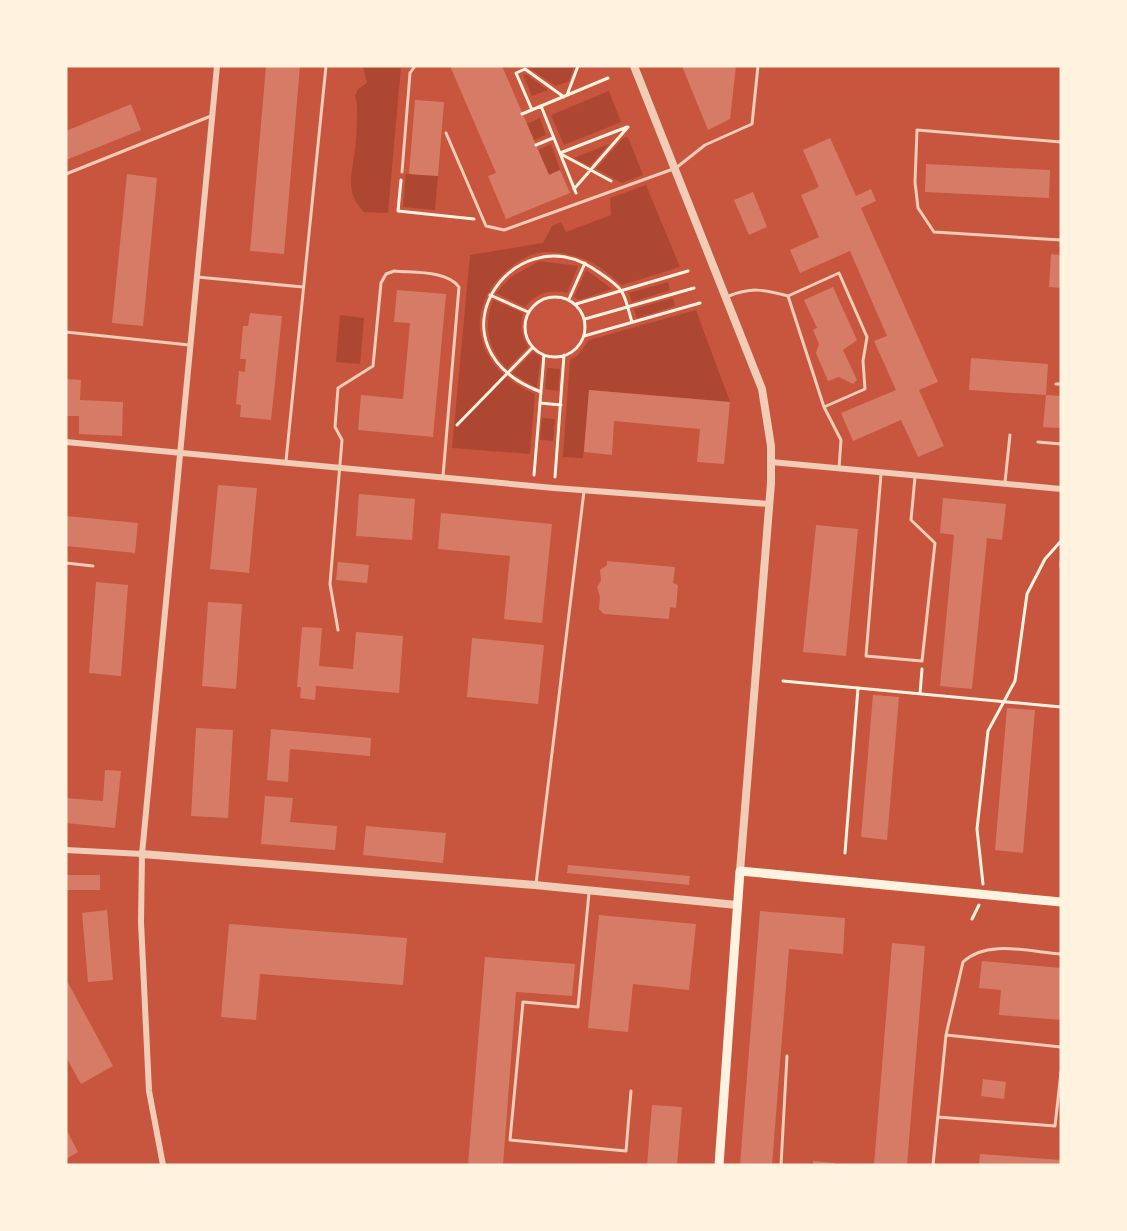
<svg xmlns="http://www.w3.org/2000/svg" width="1127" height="1231" font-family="Lato,sans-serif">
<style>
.green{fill:#ae4732}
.building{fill:#d67c66}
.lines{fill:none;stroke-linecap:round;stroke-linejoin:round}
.path{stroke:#fff3e0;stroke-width:3}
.service{stroke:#f1ccb7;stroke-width:3}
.minor{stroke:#f1ccb7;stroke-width:6}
.tertiary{stroke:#f1ccb7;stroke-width:8}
.secondary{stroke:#fff3e0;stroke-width:9}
</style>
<rect width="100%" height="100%" fill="#c8553d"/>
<path class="green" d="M 363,66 L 401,66 L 388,213 L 364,212 C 346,194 351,178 354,156 C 357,139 357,121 357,104 L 355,96 L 358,89 L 367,83 Z
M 526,66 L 574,66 L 569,81 L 556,86 Z
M 526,74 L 548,90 L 532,96 L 523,75 Z
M 609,91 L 621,122 L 564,145 L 551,115 Z
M 540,118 L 546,135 L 534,140 L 527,124 Z
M 628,137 L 643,175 L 622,183 L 596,169 L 623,138 Z
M 551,144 L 560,170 L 549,175 L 538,150 Z
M 609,144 L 590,166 L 574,158 Z
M 406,174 L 438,176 L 435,210 L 403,207 Z
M 646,185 L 680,267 L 622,285 C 611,276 598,264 584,259 C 570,254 549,249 534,254 C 521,258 509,268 500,277 C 459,321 485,374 535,394 L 530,454 L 452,448 L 470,255 L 543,243 L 552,226 L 561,222 L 566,232 L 611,215 L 610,198 Z
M 539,261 L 578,266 L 567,293 C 549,289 537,293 525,307 L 496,293 L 511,277 Z
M 586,270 L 612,289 L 579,300 L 574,297 Z
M 668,282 L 670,290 L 632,302 L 629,293 Z
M 673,298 L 675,306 L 637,318 L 634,309 Z
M 493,300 L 523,313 C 520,327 521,335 528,347 L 507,369 C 488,349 483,325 493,300 Z
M 696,310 L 730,402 L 589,390 L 583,458 L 563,457 L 570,360 L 578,355 L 589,340 Z
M 340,315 L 364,318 L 360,364 L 336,362 Z
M 533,352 L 541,357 L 537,388 L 512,373 Z
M 547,368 L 560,369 L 558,391 L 545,389 Z
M 542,418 L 555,419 L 553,441 L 540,440 Z"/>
<path class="building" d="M 266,66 L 300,66 L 284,254 L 250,251 Z
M 450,66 L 502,66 L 549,175 L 560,170 L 570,193 L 506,219 L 488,176 L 496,173 Z
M 682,66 L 736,66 L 730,119 L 708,130 Z
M 415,100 L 444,102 L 438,176 L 409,174 Z
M 131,104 L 141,130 L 66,160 L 66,131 Z
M 830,138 L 856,196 L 871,189 L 876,201 L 861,208 L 938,382 L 919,390 L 944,446 L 918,457 L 901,420 L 853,441 L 841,413 L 896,390 L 874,341 L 887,336 L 850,251 L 800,273 L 790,250 L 819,237 L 801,195 L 819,187 L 803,150 Z
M 926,164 L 1050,170 L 1049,198 L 925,192 Z
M 127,174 L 157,178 L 143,326 L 112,323 Z
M 753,192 L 767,227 L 749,235 L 734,200 Z
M 1051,254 L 1061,255 L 1061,288 L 1049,287 Z
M 833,287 L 857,340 L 843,350 L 857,380 L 853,384 L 839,377 L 828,381 L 816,353 L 819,344 L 813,330 L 817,328 L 804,300 Z
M 397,290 L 446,294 L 433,437 L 358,430 L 361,395 L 403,399 L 410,323 L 394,322 Z
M 250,313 L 282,316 L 271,420 L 240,417 L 241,405 L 236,404 L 239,371 L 245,372 L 246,359 L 240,359 L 243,326 L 248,326 Z
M 971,358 L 1048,364 L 1046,395 L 969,390 Z
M 66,379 L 81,380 L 80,400 L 123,402 L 122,436 L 79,434 L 79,416 L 66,416 Z
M 589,390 L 730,402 L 724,464 L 697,462 L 700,429 L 614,421 L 612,455 L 584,452 Z
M 1046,395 L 1061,396 L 1061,428 L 1043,427 Z
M 218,485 L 257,488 L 249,573 L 210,569 Z
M 359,494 L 415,499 L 412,540 L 356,536 Z
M 943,498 L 1006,504 L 1002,540 L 987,538 L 972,689 L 940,686 L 954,535 L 940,533 Z
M 441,513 L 552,524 L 542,623 L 504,619 L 510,556 L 438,549 Z
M 66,516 L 138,523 L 135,553 L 66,546 Z
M 816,525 L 858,529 L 846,656 L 803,652 Z
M 607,561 L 675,567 L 673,583 L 678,585 L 676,608 L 670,607 L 669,619 L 604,614 L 599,609 L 600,597 L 597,587 L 601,581 L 600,570 L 607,565 Z
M 338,562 L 369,565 L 367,583 L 336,580 Z
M 96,582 L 128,585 L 121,676 L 89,673 Z
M 208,602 L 242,604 L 236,689 L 202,686 Z
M 302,627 L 322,628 L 319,666 L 353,669 L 356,632 L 403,636 L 399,693 L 316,686 L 315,700 L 300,698 L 301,687 L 297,687 Z
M 472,638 L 544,645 L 538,704 L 467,697 Z
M 873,695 L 899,697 L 887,840 L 861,837 Z
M 1007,708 L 1035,710 L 1023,853 L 995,850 Z
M 196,728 L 233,730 L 228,818 L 191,816 Z
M 271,729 L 371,738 L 370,756 L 290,749 L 288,782 L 267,780 Z
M 105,770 L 121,771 L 115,828 L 66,823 L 66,798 L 103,801 Z
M 265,796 L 293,798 L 290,822 L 337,826 L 335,850 L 261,844 Z
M 366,826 L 446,833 L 443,863 L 363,855 Z
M 568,865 L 690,876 L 689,885 L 567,873 Z
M 66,875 L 100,875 L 100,890 L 66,890 Z
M 107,910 L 113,980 L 88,982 L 82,913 Z
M 760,911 L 845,918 L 843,954 L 789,949 L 772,1165 L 740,1165 Z
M 599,915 L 696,924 L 689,990 L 633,984 L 628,1032 L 588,1028 Z
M 229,924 L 407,938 L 403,985 L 260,974 L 256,1020 L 221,1017 Z
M 892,943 L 925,946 L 907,1165 L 874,1165 Z
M 485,957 L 575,964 L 572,996 L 516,992 L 503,1165 L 468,1165 Z
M 982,961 L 1061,968 L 1061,1020 L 999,1015 L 1001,990 L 979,988 Z
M 66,979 L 113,1066 L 81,1084 L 66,1057 Z
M 983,1079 L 1006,1082 L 1004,1099 L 981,1096 Z
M 652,1105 L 682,1107 L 677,1165 L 647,1165 Z
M 66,1129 L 78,1152 L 66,1159 Z
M 980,1154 L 1061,1160 L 1061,1165 L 979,1165 Z
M 813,1161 L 835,1163 L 835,1165 L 813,1165 Z"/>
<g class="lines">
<path class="path" d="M 567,95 L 578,66
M 541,106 L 576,193
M 532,110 L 516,73 L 525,69 L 564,97
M 522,114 L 608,78
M 536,145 L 553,138
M 560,153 L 627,127
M 561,154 L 611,181
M 401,180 L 398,211 L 474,219
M 574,189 L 628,127
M 490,295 L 528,312
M525 327a30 30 0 1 1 60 0a30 30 0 1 1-60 0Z
M 569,299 L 585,263
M 576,304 L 688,271
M 585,319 L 694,288
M 584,336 L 700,303
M 541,392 C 423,347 511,215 594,269 C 602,275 617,283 622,292 C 627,301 629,313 632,322
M 540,403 L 561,405
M 457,425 L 533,347
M 534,475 L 544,355
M 555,477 L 564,355
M 783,681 L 1061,707
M 920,694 L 922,669
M 845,853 L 858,688
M 983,884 L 977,829 L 988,731 L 1015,681 L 1027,594 L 1045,559 L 1061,541
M 972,919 L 979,905"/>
<path class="service" d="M 446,133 L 486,226 L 504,230 L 676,168 L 705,145 L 752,124 L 758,66
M 1061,142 L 917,130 L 915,182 L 918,208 L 934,232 L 1061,240
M 402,172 L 410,73 L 415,66
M 66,174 L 211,116
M 197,277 L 303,287
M 788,296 L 839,273 L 867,337 L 863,361 L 865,389 L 824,407
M 726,297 C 751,287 763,289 788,296 L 824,407 L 841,440 L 839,468
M 66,332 L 189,345
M 1056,384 L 1061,384
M 1038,442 L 1061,444
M 286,461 L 326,66
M 881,474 L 866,656 L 922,661 L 935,543 L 911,520 L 915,477
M 1005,482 L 1010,435
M 66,563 L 93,566
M 1061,567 L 1061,562
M 338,630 L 330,584 L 342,440 L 335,427 L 338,388 L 373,366 L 381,283 L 386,274 L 394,271 C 413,273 447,270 459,287 L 443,476
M 536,884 L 584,491
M 589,893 L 578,1007 L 523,1002 L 510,1140 L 626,1151 L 631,1091
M 946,1035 L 1061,1047
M 938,1117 L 1055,1126 L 1061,1072
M 781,1165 L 787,1056
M 933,1165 L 946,1035 L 963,962 C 987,939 1031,952 1061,954"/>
<path class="minor" d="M 66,442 L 554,488 L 769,504
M 771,462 L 1061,489
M 66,850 L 142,854
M 163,1165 L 149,1091 L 141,922 L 142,854 L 217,66"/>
<path class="tertiary" d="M 634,66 L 762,389 L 771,446 L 771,483 L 740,871
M 142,854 L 535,885 L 737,905"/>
<path class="secondary" d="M 719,1165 L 740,871 L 1061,902"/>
</g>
<rect width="1127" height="1231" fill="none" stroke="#fff3e0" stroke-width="135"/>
</svg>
